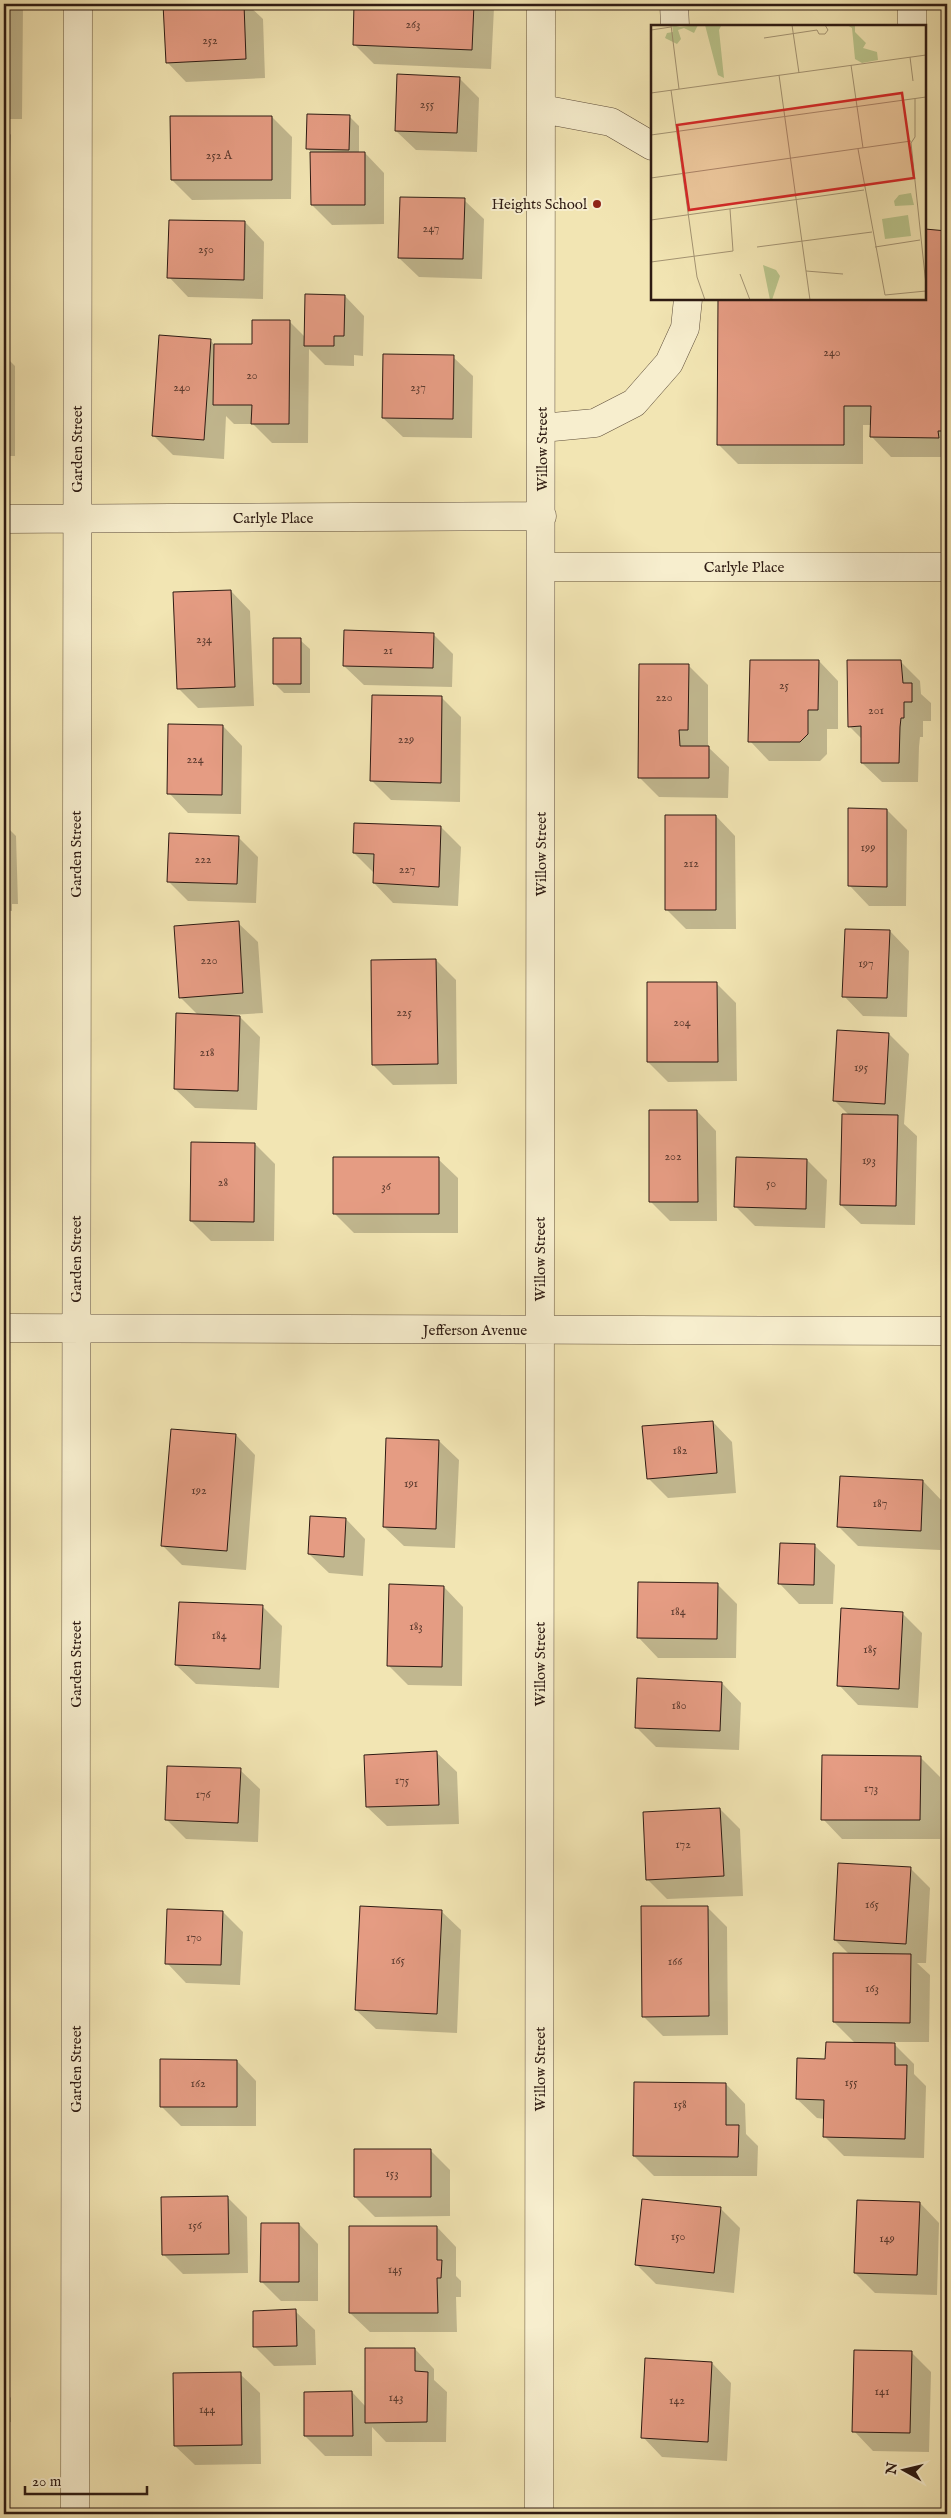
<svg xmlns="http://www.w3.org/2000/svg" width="951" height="2518" font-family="'IM FELL English',serif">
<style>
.shadow{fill:#0003}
.building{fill:#e59c83;stroke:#2e1b13}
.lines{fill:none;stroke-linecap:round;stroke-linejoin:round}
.minor-casing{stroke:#5f4e3b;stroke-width:29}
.minor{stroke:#f7eece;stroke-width:28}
.poi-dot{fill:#8f2418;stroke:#f7eece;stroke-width:2}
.labels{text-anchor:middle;stroke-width:4;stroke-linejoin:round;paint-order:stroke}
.number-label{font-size:12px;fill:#5c3b2f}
.poi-label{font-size:15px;fill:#2e1b13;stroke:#f7eece;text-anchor:end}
.street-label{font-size:15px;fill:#2e1b13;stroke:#f7eece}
.inset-road{fill:none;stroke:#a49473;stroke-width:1}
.view{fill:#d62828;fill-opacity:0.15;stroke:#d62828;stroke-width:2.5}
.inset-edge{fill:none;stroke:#2e1b13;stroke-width:2.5}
</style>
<rect width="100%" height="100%" fill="#f2e5b3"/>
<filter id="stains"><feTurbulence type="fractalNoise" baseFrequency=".004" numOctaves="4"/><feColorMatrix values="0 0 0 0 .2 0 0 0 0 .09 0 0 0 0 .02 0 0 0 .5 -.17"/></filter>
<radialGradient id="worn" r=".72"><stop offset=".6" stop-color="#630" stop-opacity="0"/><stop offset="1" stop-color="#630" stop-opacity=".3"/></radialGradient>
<path class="shadow" d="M 4,4 L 23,4 L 22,119 L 4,119 Z
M 164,4 L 247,4 L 263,19 L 265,78 L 186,82 L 167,62 Z
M 356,4 L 489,4 L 494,8 L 491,69 L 374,64 L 354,44 Z
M 459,78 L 479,98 L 477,152 L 416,150 L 396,131 Z
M 349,116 L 359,126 L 359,153 L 365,153 L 384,173 L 384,224 L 332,225 L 312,205 L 312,153 L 307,148 Z
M 272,117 L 292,137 L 291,199 L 192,200 L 172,180 Z
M 4,127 L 11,135 L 9,191 L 4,191 Z
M 464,200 L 484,219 L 482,279 L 419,277 L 399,258 Z
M 245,222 L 264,242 L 263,299 L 188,297 L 169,277 Z
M 925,232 L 947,233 L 947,457 L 891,457 L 872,437 L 872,425 L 863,425 L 863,464 L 738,464 L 719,445 L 719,299 L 925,299 Z
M 4,242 L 10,249 L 9,300 L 4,300 Z
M 345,296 L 364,316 L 363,356 L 354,355 L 354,366 L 325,365 L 309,349 L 308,443 L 272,443 L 253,424 L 234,424 L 226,416 L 224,459 L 173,455 L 153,435 L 210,340 L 215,345 L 253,346 L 290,322 L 306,338 Z
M 4,355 L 15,366 L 15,456 L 4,456 Z
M 453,357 L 473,376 L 472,438 L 403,437 L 383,418 Z
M 231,591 L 250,611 L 254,706 L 198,708 L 179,689 Z
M 433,634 L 453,654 L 452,687 L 364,685 L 344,666 Z
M 300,640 L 310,649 L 310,693 L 284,693 L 274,683 Z
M 819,661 L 838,681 L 838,729 L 827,729 L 827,754 L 820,761 L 769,761 L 750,741 Z
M 900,661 L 920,681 L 921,694 L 931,703 L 931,721 L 923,721 L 923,737 L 920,737 L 919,747 L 918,782 L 882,782 L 862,763 L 862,739 L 849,726 Z
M 688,665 L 708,685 L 708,747 L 729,767 L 728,798 L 659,797 L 640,778 Z
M 441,697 L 461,717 L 460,802 L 391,800 L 372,781 Z
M 223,726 L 242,746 L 241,814 L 188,813 L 169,793 Z
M 887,810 L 907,830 L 906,906 L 869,906 L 850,886 Z
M 716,816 L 735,836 L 736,929 L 686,929 L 666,909 Z
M 4,824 L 16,836 L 18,904 L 12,904 L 12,911 L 4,910 Z
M 441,827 L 461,847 L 458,906 L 393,903 L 374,883 L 374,873 L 354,853 Z
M 238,837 L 258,857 L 256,903 L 188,901 L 168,881 Z
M 238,923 L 258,942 L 263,1013 L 231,1015 L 231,1017 L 240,1017 L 260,1037 L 257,1110 L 195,1108 L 175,1089 L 199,1016 L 180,997 Z
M 890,931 L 909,951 L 907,1017 L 863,1016 L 844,996 Z
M 436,960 L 456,980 L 457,1084 L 393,1085 L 373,1065 Z
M 717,984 L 736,1003 L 737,1081 L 668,1082 L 648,1062 Z
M 889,1034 L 909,1054 L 904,1124 L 917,1136 L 915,1225 L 861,1224 L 841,1205 L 849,1115 L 835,1101 Z
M 697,1111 L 716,1131 L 717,1221 L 670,1221 L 651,1202 Z
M 255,1144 L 275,1164 L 274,1241 L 211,1241 L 191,1221 Z
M 438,1159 L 458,1178 L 458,1233 L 354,1233 L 334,1213 Z
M 807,1160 L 827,1180 L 825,1228 L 755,1226 L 735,1206 Z
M 4,1200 L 5,1202 L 5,1265 L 4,1265 Z
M 713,1422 L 732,1442 L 736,1493 L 668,1498 L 648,1478 Z
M 236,1435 L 255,1455 L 246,1570 L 182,1565 L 162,1545 Z
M 439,1441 L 459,1460 L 455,1548 L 404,1546 L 384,1527 Z
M 923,1481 L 942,1501 L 940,1550 L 858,1546 L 838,1526 Z
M 346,1519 L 365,1539 L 363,1576 L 329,1573 L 309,1554 Z
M 815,1546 L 835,1565 L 833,1604 L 799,1604 L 780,1584 Z
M 717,1584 L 737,1604 L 736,1658 L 658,1658 L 639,1638 Z
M 444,1587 L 463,1607 L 462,1686 L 408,1685 L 388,1665 Z
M 262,1606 L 282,1626 L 279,1688 L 196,1684 L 176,1665 Z
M 902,1613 L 922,1633 L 918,1708 L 858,1705 L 839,1685 Z
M 722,1683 L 741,1703 L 739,1750 L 656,1747 L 636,1727 Z
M 437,1753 L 457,1772 L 459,1824 L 387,1826 L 367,1807 Z
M 920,1757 L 940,1777 L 940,1839 L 842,1839 L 823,1819 Z
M 240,1770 L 260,1789 L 258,1842 L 186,1839 L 166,1819 Z
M 720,1809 L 740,1829 L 743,1896 L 667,1899 L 648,1880 Z
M 911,1869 L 930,1888 L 926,1963 L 917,1963 L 930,1975 L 929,2042 L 892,2042 L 914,2064 L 914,2074 L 926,2086 L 924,2158 L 844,2156 L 824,2136 L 825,2119 L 817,2118 L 797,2099 L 827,2060 L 855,2043 L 834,2022 L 850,1955 L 835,1940 Z
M 707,1907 L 727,1927 L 728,2035 L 663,2036 L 644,2017 Z
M 441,1911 L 461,1930 L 457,2033 L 376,2029 L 356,2010 Z
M 223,1912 L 243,1932 L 240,1985 L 186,1983 L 167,1963 Z
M 4,2059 L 6,2061 L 6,2080 L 4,2080 Z
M 237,2061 L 256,2081 L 256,2126 L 181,2126 L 161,2106 Z
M 726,2084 L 745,2104 L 746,2134 L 758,2146 L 757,2176 L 654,2176 L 634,2156 Z
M 430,2150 L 450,2170 L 450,2216 L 375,2217 L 355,2197 Z
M 227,2197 L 247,2217 L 248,2273 L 183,2274 L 163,2254 Z
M 920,2203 L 939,2223 L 937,2295 L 875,2293 L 855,2273 Z
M 720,2208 L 740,2228 L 734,2293 L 656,2284 L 636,2264 Z
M 299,2224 L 318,2244 L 318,2301 L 281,2301 L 261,2281 Z
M 437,2227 L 456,2247 L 456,2276 L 461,2281 L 461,2297 L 456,2297 L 457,2332 L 370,2332 L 350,2313 Z
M 295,2311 L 315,2330 L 316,2365 L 274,2366 L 254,2346 Z
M 415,2349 L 434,2369 L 434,2380 L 447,2392 L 446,2442 L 386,2442 L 372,2427 L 372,2456 L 325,2456 L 305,2436 L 352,2392 L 366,2407 Z
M 911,2352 L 931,2372 L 929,2452 L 873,2451 L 854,2431 Z
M 712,2363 L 731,2383 L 727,2461 L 662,2457 L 643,2437 Z
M 240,2374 L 260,2393 L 261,2464 L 195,2465 L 175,2446 Z
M 4,2390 L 11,2398 L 11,2422 L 4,2422 Z"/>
<path class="building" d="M 163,4 L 244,4 L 246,59 L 166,63 Z
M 354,4 L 474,4 L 472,50 L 353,45 Z
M 397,74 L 460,77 L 457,133 L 395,131 Z
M 307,114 L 350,115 L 349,150 L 306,149 Z
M 170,116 L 272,116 L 272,180 L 171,180 Z
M 310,152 L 365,152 L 365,205 L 311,205 Z
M 400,197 L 465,198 L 463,259 L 398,258 Z
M 169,220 L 245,221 L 244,280 L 167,278 Z
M 925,229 L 947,231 L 947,431 L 938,431 L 939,438 L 870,437 L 871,406 L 844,406 L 844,445 L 717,445 L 718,299 L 925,299 Z
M 305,294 L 345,295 L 344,336 L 334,336 L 334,346 L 304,346 Z
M 252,320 L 290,320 L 289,424 L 251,424 L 252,405 L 213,405 L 214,344 L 252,344 Z
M 159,335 L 211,339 L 204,440 L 152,436 Z
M 383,354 L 454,355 L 453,419 L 382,418 Z
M 231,590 L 235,687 L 177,689 L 173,592 Z
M 344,630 L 434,633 L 433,668 L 343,666 Z
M 273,638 L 301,638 L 301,684 L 273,684 Z
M 750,660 L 819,660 L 818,710 L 808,710 L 808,734 L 800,742 L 748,742 Z
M 847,660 L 901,660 L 903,683 L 912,683 L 912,702 L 904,702 L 904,718 L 901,718 L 900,727 L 899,763 L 861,763 L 861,726 L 848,727 Z
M 639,664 L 689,664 L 688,730 L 679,730 L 680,746 L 709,746 L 709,778 L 638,778 Z
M 372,695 L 442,696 L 441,783 L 370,781 Z
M 168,724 L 223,725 L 222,795 L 167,794 Z
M 848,808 L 887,809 L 887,887 L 848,886 Z
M 665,815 L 716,815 L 716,910 L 665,910 Z
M 354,823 L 441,826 L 439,887 L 373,883 L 374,854 L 353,853 Z
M 169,833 L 239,836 L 237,884 L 167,882 Z
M 239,921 L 243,993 L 179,998 L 174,926 Z
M 845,929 L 890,930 L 887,998 L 842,997 Z
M 436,959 L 438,1064 L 372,1065 L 371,960 Z
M 647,982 L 717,982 L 718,1062 L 647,1062 Z
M 176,1013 L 240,1016 L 238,1091 L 174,1089 Z
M 837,1030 L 889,1033 L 885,1104 L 833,1101 Z
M 649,1110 L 697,1110 L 698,1202 L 649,1202 Z
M 842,1114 L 898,1115 L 896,1206 L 840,1205 Z
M 191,1142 L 255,1143 L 254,1222 L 190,1221 Z
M 333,1157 L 439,1157 L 439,1214 L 333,1214 Z
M 736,1157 L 807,1159 L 806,1209 L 734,1207 Z
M 713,1421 L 717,1473 L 647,1479 L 642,1426 Z
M 171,1429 L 236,1434 L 227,1551 L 161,1546 Z
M 386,1438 L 439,1440 L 436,1529 L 383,1527 Z
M 840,1476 L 923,1480 L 921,1531 L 837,1527 Z
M 310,1516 L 346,1518 L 344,1557 L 308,1554 Z
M 780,1543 L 815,1544 L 814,1585 L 778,1584 Z
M 638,1582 L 718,1583 L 717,1639 L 637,1638 Z
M 389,1584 L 444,1586 L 442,1667 L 387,1666 Z
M 179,1602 L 263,1605 L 260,1669 L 175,1665 Z
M 841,1608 L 903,1612 L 899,1689 L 837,1686 Z
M 637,1678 L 722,1682 L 720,1731 L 635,1728 Z
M 437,1751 L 439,1805 L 366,1807 L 364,1755 Z
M 822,1755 L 921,1756 L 920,1820 L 821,1820 Z
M 167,1766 L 241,1768 L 238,1823 L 165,1820 Z
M 720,1808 L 724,1876 L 646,1880 L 643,1812 Z
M 838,1863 L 911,1867 L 906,1944 L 834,1940 Z
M 360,1906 L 442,1910 L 437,2014 L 355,2010 Z
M 641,1906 L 708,1906 L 709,2016 L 642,2017 Z
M 167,1909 L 223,1911 L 221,1965 L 165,1964 Z
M 833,1953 L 911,1954 L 910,2023 L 833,2022 Z
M 826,2042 L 895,2043 L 895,2065 L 907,2065 L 905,2139 L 823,2137 L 824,2100 L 796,2099 L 797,2058 L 825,2059 Z
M 160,2059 L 237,2060 L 237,2107 L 160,2107 Z
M 634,2082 L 726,2083 L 726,2125 L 739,2125 L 738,2157 L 633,2156 Z
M 354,2149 L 431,2149 L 431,2197 L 354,2197 Z
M 228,2196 L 229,2254 L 162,2255 L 161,2197 Z
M 642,2199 L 721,2207 L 714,2273 L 635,2265 Z
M 857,2200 L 920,2202 L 917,2275 L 854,2273 Z
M 261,2223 L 299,2223 L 299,2282 L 260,2282 Z
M 349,2226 L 437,2226 L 437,2260 L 442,2260 L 441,2278 L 437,2278 L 438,2313 L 349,2313 Z
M 296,2309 L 297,2346 L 253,2347 L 253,2311 Z
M 365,2348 L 415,2348 L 415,2371 L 428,2372 L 427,2422 L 365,2423 Z
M 854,2350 L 912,2351 L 910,2433 L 852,2432 Z
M 645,2358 L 712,2362 L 708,2442 L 641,2438 Z
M 241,2372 L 242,2445 L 174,2446 L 173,2373 Z
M 352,2391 L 353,2436 L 304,2436 L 304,2392 Z"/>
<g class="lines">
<g class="minor-casing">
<path id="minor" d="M 674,4 L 675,26
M 912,26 L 912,4
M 542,109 L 611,122 L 652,146
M 542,428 L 595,423 L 634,403 L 669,363 L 685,328 L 688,299
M 4,519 L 542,516
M 542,567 L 947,567
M 4,1328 L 947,1331
M 75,2514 L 78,4
M 539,2514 L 541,4"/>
</g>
<use href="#minor" class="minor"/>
</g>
<circle class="poi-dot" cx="597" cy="204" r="5"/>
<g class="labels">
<g class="number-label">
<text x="413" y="28">263</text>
<text x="210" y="44">252</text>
<text x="427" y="108">255</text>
<text x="219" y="159">252 A</text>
<text x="431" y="232">247</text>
<text x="206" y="253">250</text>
<text x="832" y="356">240</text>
<text x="252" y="379">20</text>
<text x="182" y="391">240</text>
<text x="418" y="391">237</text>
<text x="204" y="643">234</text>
<text x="388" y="654">21</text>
<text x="784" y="689">25</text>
<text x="664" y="701">220</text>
<text x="876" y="714">201</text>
<text x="406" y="743">229</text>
<text x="195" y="763">224</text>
<text x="868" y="851">199</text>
<text x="203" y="863">222</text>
<text x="691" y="867">212</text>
<text x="407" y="873">227</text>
<text x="209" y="964">220</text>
<text x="866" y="967">197</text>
<text x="404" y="1016">225</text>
<text x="682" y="1026">204</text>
<text x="207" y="1056">218</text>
<text x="861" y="1071">195</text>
<text x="673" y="1160">202</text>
<text x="869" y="1164">193</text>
<text x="223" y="1186">28</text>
<text x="771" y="1187">50</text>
<text x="386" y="1190">36</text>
<text x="680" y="1454">182</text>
<text x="411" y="1487">191</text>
<text x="199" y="1494">192</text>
<text x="880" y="1507">187</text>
<text x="678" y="1615">184</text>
<text x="416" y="1630">183</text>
<text x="219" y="1639">184</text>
<text x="870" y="1653">185</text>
<text x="679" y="1709">180</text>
<text x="402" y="1784">175</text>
<text x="871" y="1792">173</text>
<text x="203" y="1798">176</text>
<text x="683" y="1848">172</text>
<text x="872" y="1908">165</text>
<text x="194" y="1941">170</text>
<text x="398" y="1964">165</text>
<text x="675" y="1965">166</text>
<text x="872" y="1992">163</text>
<text x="851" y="2086">155</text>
<text x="198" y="2087">162</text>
<text x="680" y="2108">158</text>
<text x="392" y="2177">153</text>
<text x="195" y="2229">156</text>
<text x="678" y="2240">150</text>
<text x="887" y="2242">149</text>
<text x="395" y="2273">145</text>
<text x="882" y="2395">141</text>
<text x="396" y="2401">143</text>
<text x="677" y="2404">142</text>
<text x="207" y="2413">144</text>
</g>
<g class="poi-label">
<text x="587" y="209">Heights School</text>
</g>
<g class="street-label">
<text transform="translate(77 449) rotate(-90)" y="5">Garden Street</text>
<text transform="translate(542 449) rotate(-90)" y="5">Willow Street</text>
<text x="273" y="523">Carlyle Place</text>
<text x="744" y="572">Carlyle Place</text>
<text transform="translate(76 854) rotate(-90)" y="5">Garden Street</text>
<text transform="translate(541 854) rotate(-90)" y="5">Willow Street</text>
<text transform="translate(76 1259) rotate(-90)" y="5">Garden Street</text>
<text transform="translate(540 1259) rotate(-90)" y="5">Willow Street</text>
<text x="475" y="1335">Jefferson Avenue</text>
<text transform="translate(76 1664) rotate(-90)" y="5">Garden Street</text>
<text transform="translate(540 1664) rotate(-90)" y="5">Willow Street</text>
<text transform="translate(76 2069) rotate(-90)" y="5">Garden Street</text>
<text transform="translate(540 2069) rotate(-90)" y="5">Willow Street</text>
</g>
</g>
<g transform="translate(651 25)">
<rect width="275" height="275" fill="#f2e5b3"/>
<path d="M 21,0 L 29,2 L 47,0 L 43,8 L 33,3 L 27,5 L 30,14 L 26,19 L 14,13 L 16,8 L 22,7 ZM 54,0 L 80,0 L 70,1 L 68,5 L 73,53 L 67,50 ZM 196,0 L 204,0 L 204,7 L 215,18 L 212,23 L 226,27 L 227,35 L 211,38 L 204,34 L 201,3 ZM 260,168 L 263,180 L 244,181 L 243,176 L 248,170 ZM 257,190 L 260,211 L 234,214 L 231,194 ZM 112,240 L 125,245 L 129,251 L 121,275 L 119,275 Z" fill="#bac58c"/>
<path class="inset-road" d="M 20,0 L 28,64M 141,0 L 148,48M 0,5 L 20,2M 166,5 L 168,9 L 174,9 L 177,5 L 174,0M 113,13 L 166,5M 259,32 L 262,56M 200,40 L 212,123M 128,50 L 159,275M 20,65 L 46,252 L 54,275M 0,68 L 275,30M 264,74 L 264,112 L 260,118 L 275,260M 0,110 L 275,72M 207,124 L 234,270 L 275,266M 0,153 L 260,116M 0,195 L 213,165M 106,222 L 221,207M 224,222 L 269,215M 0,237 L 82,226 L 79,184M 155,246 L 192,249M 89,249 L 99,275"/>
<path class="view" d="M 251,68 L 263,153 L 38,185 L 26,100 Z"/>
<rect width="275" height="275" class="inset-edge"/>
</g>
<rect width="951" height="2518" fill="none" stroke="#f2e5b3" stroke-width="20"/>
<rect x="5" y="5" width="941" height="2508" fill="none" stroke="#2e1b13" stroke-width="2.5"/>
<rect x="10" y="10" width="931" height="2498" fill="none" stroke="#2e1b13"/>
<g transform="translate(904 2470) rotate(278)" stroke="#f7eece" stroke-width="4" paint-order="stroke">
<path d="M0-4L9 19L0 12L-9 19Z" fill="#2e1b13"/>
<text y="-8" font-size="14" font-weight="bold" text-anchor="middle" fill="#2e1b13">N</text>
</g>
<path d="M25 2486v8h122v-8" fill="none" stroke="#2e1b13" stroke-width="2.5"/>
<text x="32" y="2486" font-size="15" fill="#2e1b13" stroke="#f7eece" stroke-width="4" paint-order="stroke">20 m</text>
<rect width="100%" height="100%" filter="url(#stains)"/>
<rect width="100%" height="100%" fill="url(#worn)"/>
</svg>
